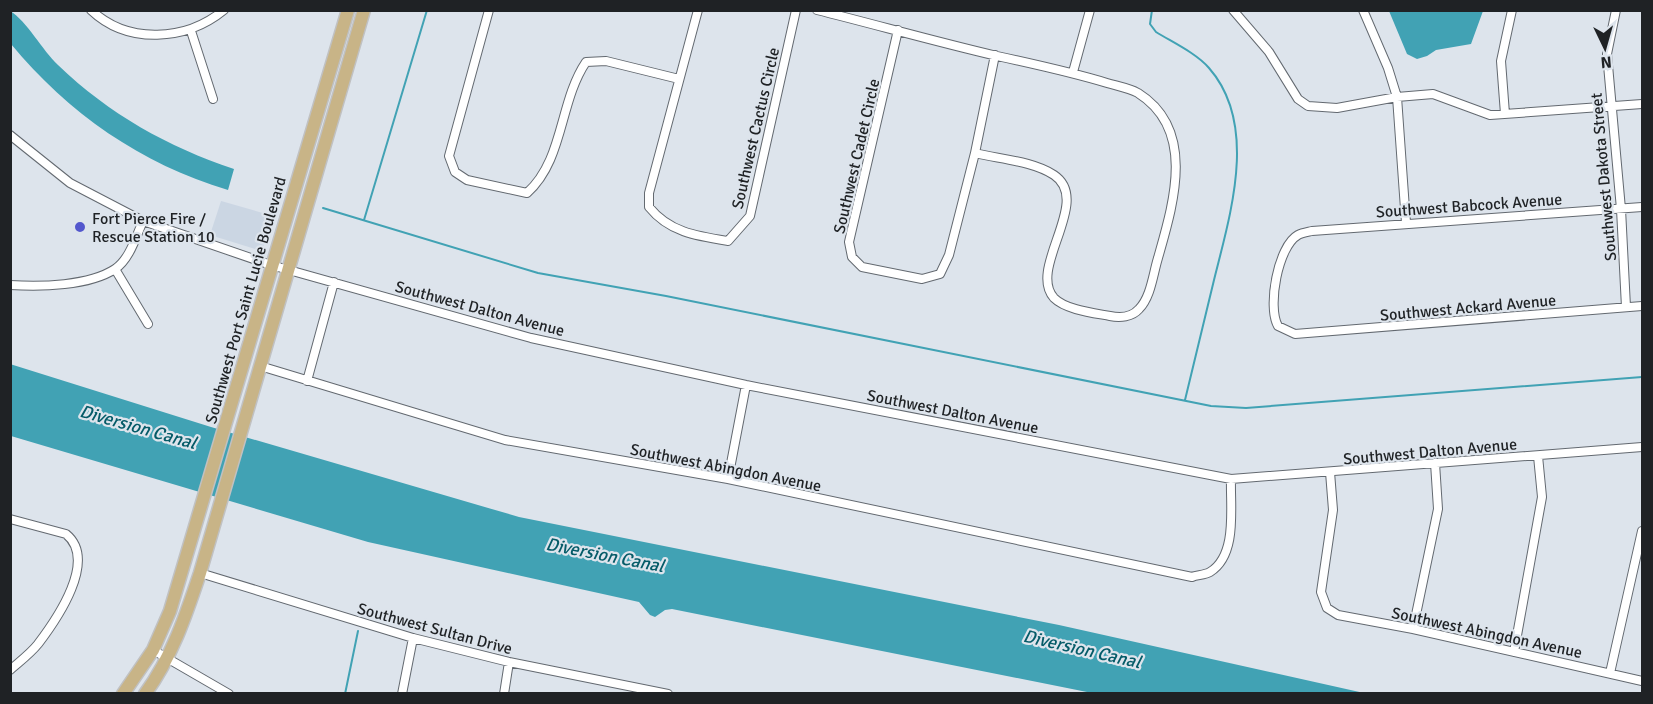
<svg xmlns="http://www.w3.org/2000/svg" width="1653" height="704" font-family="Signika,sans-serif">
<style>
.built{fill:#cbd6e3}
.water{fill:#41a2b4}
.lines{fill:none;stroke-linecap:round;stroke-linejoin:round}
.stream{stroke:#41a2b4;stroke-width:2}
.street-casing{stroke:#636970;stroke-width:10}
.primary-casing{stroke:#c0c1c2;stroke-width:15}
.street{stroke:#fff;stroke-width:8}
.primary{stroke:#c8b487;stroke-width:12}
.poi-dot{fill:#5357cd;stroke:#dde4ec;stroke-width:2}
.labels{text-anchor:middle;stroke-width:4.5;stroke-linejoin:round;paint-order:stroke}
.street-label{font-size:16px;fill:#1f2225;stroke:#dde4ec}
.poi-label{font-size:16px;fill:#1f2225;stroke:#dde4ec;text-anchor:start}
.water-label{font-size:18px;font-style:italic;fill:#055b68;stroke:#dde4ec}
</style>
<rect width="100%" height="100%" fill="#dde4ec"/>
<path class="built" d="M 221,201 L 273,216 L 262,251 L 210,235 Z"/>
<path class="water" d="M 10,11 C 27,21 42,50 58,65 C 109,114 168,147 234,169 L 228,190 C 141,164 68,113 11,44 Z
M 1389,11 L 1483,11 L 1471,44 L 1436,50 L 1427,56 L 1417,59 L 1407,54 Z
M 10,364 L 211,427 L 519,517 L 1059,625 L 1364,693 L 1092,693 L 672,609 L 665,610 L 655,617 L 650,615 L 639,602 L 368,542 L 11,436 Z"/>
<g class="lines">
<path class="stream" d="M 1152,10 L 1150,24 L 1156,32 C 1172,42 1196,53 1209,68 C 1259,125 1230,215 1214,280 C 1204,320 1195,360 1185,400
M 323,208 L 538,273 L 666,296 L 1211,406 L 1246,408 L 1642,377
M 364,220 L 427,10
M 345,694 L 358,631"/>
<g class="street-casing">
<path id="street" d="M 91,10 C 128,45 186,41 224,10
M 489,10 L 449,156 L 455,172 L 467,180 L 527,193 C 564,160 559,102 586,62 L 606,61 L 679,79
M 698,10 L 649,193 L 649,207 C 669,232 696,236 728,241 L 750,216 L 796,10
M 817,10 C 877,25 937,42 997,56 C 1034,64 1071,72 1107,83 C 1117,86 1129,88 1138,93 C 1197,130 1173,205 1158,258 C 1153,274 1151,297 1139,309 C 1132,317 1120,318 1110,316 C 1094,313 1066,310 1054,298 C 1027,268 1093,201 1054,175 C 1033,161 999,159 975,153
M 1233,10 L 1269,52 L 1298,99 L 1308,106 L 1337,108 L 1397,97 L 1433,94 L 1490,115 L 1642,104
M 1363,10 L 1388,68 L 1397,97 L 1406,223
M 1616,10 L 1607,54 L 1621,209 L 1626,307
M 898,30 L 849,242 L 852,257 L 862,267 L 922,279 L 940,274 L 949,255 L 975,153 L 995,55
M 191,31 L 213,99
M 1073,72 L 1090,10
M 1505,114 L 1501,61 L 1512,10
M 10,135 L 70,183 L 143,221 L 271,265 L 531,338 L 746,385 L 1231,479 L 1642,447
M 1642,207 L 1312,231 C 1308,232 1302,233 1298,235 C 1278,246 1267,307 1278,326 L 1295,334 L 1642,306
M 115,269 L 148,324
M 10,285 C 41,287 89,286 115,269 C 130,259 136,236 143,221
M 260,366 L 505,440 L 728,479 L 1192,577 C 1197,575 1205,575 1210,572 C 1238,555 1230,506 1231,479
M 307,381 L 334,282
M 1330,472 L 1333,510 L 1321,592 L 1327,608 L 1338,615 L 1413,629 L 1642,681
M 728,479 L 746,385
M 10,519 L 66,534 C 98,560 57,619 38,644 C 30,654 19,662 10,670
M 200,573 L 413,638 L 509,662 L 668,694
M 1413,629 L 1438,509 L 1435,463
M 153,650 L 229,694
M 1514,652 L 1542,497 L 1538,456
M 1610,673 L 1642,531
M 402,694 L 413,638
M 504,694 L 509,662"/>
</g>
<g class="primary-casing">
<path id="primary" d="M 123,694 L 153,650 L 170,611 L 348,10
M 145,694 C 172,657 186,615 200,573 L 364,10"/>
</g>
<use href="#street" class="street"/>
<use href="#primary" class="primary"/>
</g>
<circle class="poi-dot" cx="80" cy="227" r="6"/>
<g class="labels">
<g class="street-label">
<text transform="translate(755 128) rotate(-77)" y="6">Southwest Cactus Circle</text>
<text transform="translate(856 156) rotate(-77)" y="6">Southwest Cadet Circle</text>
<text transform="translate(1603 177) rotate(-95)" y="6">Southwest Dakota Street</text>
<text transform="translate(1469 205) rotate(-4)" y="6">Southwest Babcock Avenue</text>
<text transform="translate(245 300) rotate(-74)" y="6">Southwest Port Saint Lucie Boulevard</text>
<text transform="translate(1468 307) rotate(-5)" y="6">Southwest Ackard Avenue</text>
<text transform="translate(480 308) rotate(15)" y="6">Southwest Dalton Avenue</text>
<text transform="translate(953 411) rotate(11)" y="6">Southwest Dalton Avenue</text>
<text transform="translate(1430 451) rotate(-5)" y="6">Southwest Dalton Avenue</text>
<text transform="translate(726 467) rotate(11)" y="6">Southwest Abingdon Avenue</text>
<text transform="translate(435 628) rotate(15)" y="6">Southwest Sultan Drive</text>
<text transform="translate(1487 632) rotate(12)" y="6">Southwest Abingdon Avenue</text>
</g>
<g class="poi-label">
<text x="92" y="224">Fort Pierce Fire /<tspan x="92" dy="18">Rescue Station 10</tspan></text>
</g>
<g class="water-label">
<text transform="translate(138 427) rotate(16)" y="6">Diversion Canal</text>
<text transform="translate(605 555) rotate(11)" y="6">Diversion Canal</text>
<text transform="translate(1082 649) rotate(13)" y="6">Diversion Canal</text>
</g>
</g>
<rect width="1653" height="704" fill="none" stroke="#1f2225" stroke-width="24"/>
<g transform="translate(1605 48) rotate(175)" stroke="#dde4ec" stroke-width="4.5" paint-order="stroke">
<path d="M0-4.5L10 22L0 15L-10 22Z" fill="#1f2225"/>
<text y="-9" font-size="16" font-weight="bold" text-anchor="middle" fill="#1f2225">N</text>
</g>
</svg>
